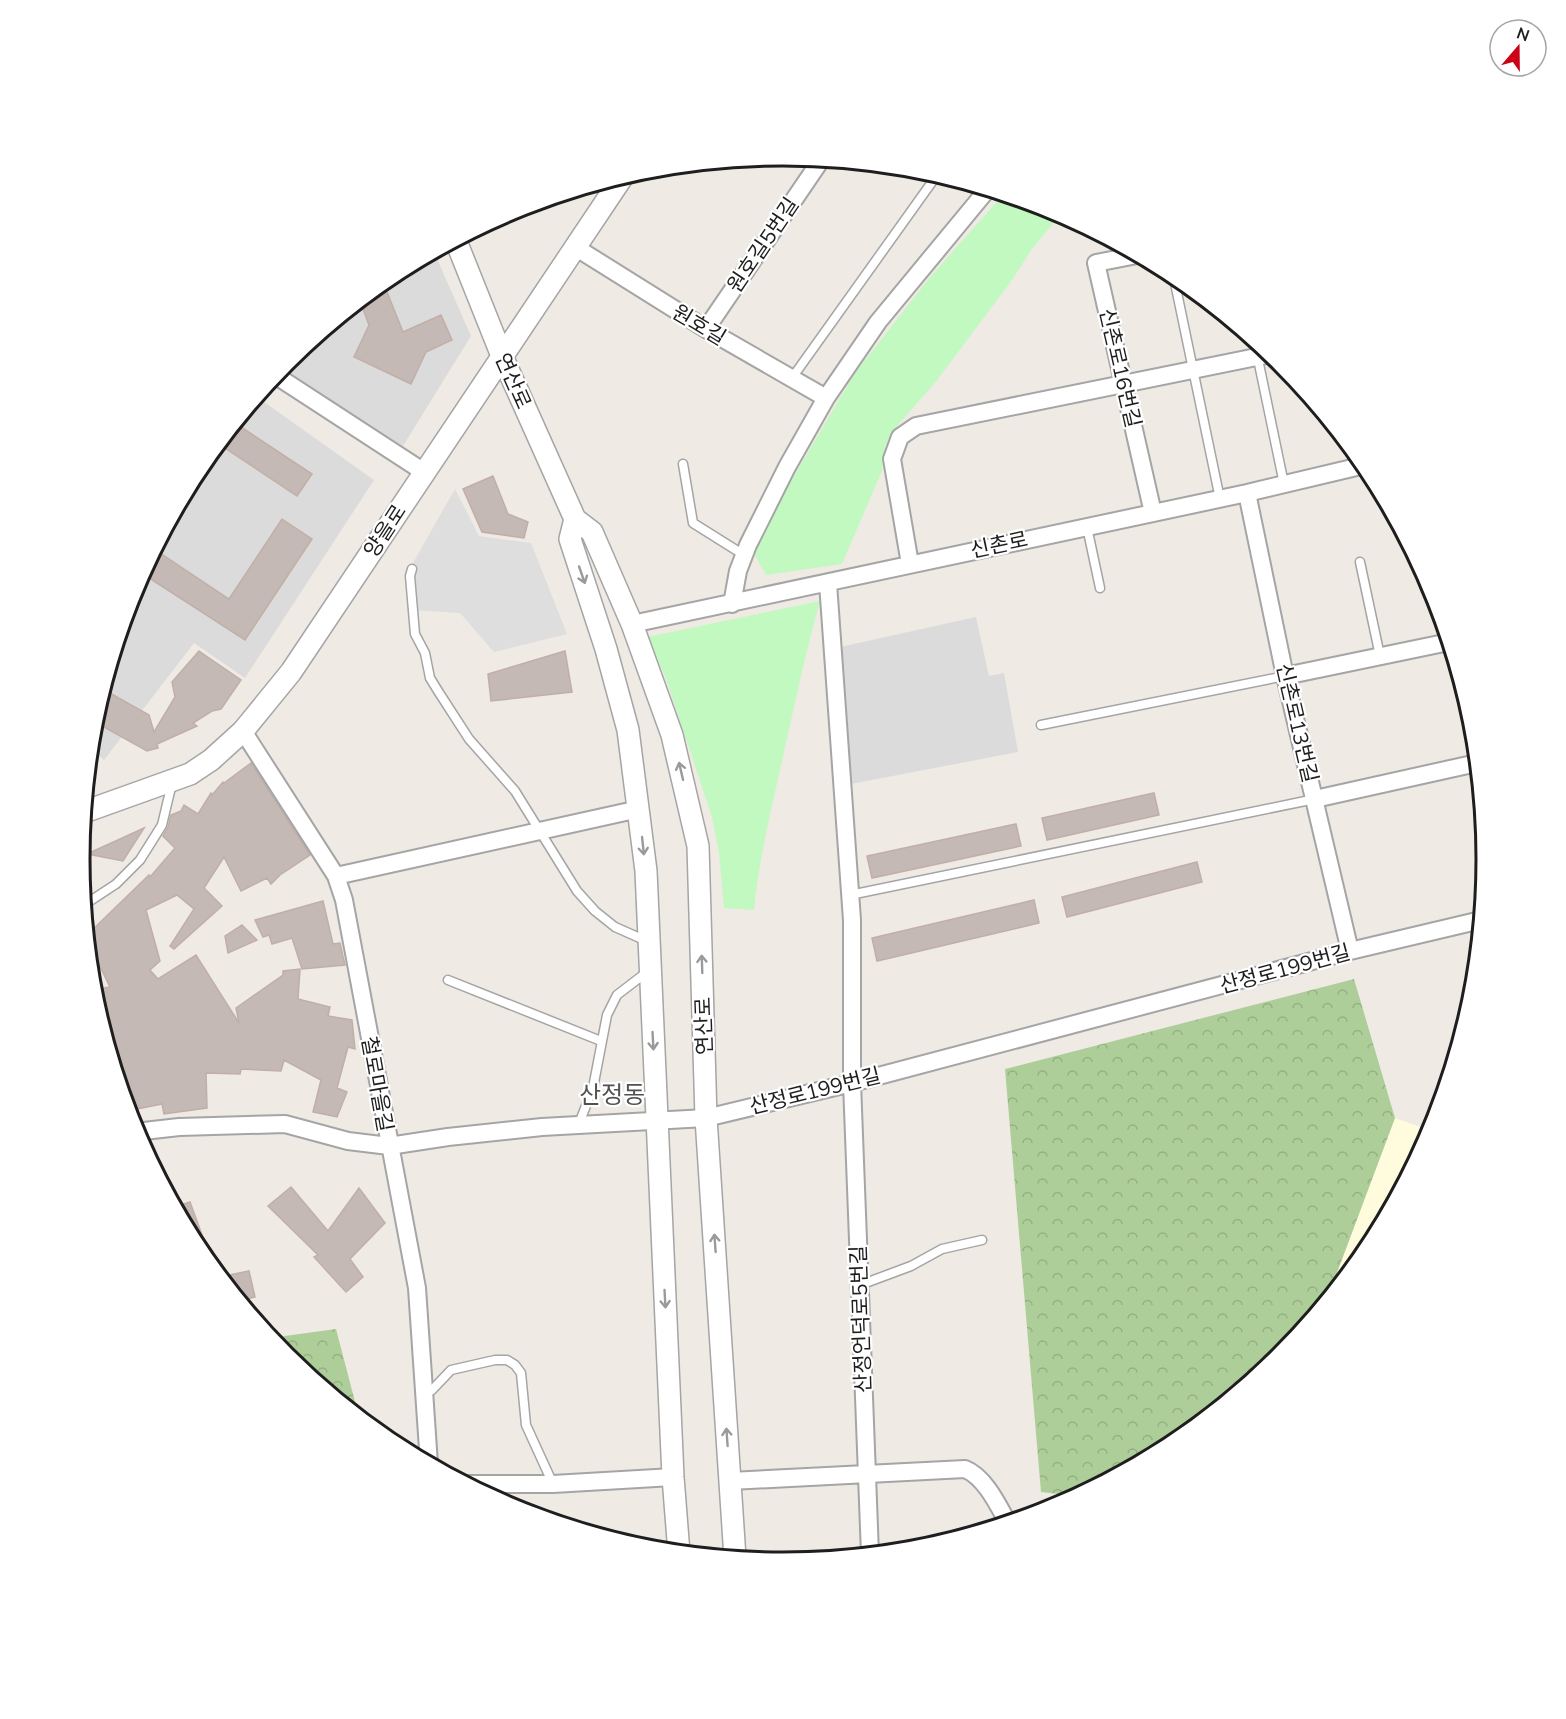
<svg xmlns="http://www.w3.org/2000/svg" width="1566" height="1719" font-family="Mulish,'Noto Sans KR',sans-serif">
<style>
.residential{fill:#dcdbdb}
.education{fill:#fffcdd}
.forest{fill:url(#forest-crowns)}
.park{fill:#c2f9c1}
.parking{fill:#dedede}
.building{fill:#c4b9b4;stroke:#c1afa7;stroke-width:1.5}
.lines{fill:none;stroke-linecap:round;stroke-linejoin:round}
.service-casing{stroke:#a5a5a5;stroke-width:11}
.minor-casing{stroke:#a5a5a5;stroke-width:20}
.tertiary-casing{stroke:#a5a5a5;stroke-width:24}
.service{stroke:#fff;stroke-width:8}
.minor{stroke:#fff;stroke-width:16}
.tertiary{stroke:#fff;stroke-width:21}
.oneway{stroke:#9a9a9a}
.labels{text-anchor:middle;stroke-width:4.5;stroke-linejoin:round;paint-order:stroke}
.street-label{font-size:21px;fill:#1e1e1e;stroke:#fff}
.quarter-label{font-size:24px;fill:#515151;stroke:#fff}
.rim{fill:none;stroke:#1e1e1e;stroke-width:3}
</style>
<defs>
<pattern id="forest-crowns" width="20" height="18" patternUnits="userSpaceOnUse" patternTransform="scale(1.5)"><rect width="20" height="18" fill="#aece99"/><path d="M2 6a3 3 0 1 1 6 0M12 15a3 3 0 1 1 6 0" fill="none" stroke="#95b083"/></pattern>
</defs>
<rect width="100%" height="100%" fill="#efeae4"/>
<path class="residential" d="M 434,252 L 471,336 L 403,446 L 279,370 L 286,362 L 392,274 Z
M 257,397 L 374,480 L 245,678 L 194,643 L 104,760 L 91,748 L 93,722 L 133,590 L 198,468 Z
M 976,617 L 989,676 L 1004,673 L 1018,752 L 851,784 L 840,647 Z"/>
<path class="education" d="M 1395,1118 L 1432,1131 L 1368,1251 L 1326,1302 Z"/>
<path class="forest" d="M 1354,979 L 1395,1118 L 1326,1302 L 1280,1357 L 1174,1445 L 1077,1496 L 1041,1492 L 1005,1069 Z
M 336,1329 L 359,1417 L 285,1357 L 270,1338 Z"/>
<path class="park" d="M 1003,195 L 1053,210 L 1061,214 L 1032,249 L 1012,280 L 938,379 L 892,432 L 885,446 L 882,471 L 842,564 L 766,575 L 753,552 L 778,503 L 855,373 L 931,276 Z
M 820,601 C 805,654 794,708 782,761 C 771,811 759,859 754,910 L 724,908 L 719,853 L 712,817 L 665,676 L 647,637 Z
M 80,865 L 93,888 L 83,895 Z"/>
<path class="parking" d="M 455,489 L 479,536 L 531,543 L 567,634 L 494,652 L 460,613 L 413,610 L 405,577 Z"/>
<path class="building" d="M 383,282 L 403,332 L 441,315 L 452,340 L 426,352 L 411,384 L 354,357 L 369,325 L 360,301 Z
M 235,423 L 312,474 L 297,496 L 219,444 Z
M 493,476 L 508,514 L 528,522 L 524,538 L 482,532 L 463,489 Z
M 282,519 L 312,539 L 245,640 L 146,576 L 160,553 L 229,599 Z
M 199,651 L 241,680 L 221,709 L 212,711 L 193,723 L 197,726 L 157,744 L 158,748 L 147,751 L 93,721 L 103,689 L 149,715 L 154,732 L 175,697 L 172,682 Z
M 565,651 L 572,692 L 491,701 L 488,674 Z
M 251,763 L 310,855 L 280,875 L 271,884 L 267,878 L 241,891 L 224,857 L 204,888 L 222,906 L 174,949 L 170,946 L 194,909 L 177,895 L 146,910 L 160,961 L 150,970 L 158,979 L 196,955 L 239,1023 L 236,1008 L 283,975 L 283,971 L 300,969 L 298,999 L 330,1007 L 328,1016 L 352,1020 L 355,1049 L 348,1047 L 337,1088 L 347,1092 L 337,1117 L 313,1112 L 321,1080 L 284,1060 L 281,1071 L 241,1069 L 240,1074 L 206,1073 L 207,1108 L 164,1114 L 162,1104 L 128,1111 L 116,1071 L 122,1070 L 103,1007 L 97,1009 L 93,996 L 92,990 L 110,987 L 87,940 L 87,935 L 149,875 L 150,877 L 175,848 L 163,836 L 168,827 L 171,815 L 181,811 L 184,805 L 198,814 L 211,793 L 212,795 L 223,782 L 224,783 Z
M 1154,793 L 1159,815 L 1047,840 L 1042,818 Z
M 1016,824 L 1021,846 L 872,878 L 867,856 Z
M 144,828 L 123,861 L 87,854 Z
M 1197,862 L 1202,882 L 1067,917 L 1062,897 Z
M 1034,900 L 1039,923 L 877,961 L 872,938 Z
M 323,901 L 333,944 L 340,943 L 345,965 L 302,969 L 292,938 L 272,944 L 269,935 L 263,937 L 255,920 Z
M 242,925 L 257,940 L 228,953 L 225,936 Z
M 291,1187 L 328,1231 L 359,1188 L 385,1223 L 350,1259 L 363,1277 L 346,1292 L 314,1257 L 318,1255 L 268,1206 Z
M 190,1202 L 206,1246 L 198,1250 L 175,1207 Z
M 249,1271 L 255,1297 L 239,1301 L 220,1277 Z"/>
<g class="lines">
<g class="service-casing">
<path id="service" d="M 1175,283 L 1220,499
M 1254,340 L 1284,484
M 792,378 L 937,175
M 683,464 L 693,523 L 744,555
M 1087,527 L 1100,588
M 1360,562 L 1380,656
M 412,569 L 410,576 L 415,634 L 425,653 L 430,678 L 438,691 L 469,739 L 515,791 L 577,891 L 595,911 L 615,927 L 649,942
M 1041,725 L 1285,676
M 850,895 L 1315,799
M 84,905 L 116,884 L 140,860 L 162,825 L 172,783
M 448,980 L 601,1041
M 578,1126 L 593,1088 L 607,1015 L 617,995 L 647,972
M 860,1285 L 911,1266 L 942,1249 L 982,1240
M 425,1394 L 432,1390 L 451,1370 L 495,1360 L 507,1360 L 515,1365 L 521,1373 L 526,1425 L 553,1484"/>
</g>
<g class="minor-casing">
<path id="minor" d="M 575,247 L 706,329 L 826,398
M 1137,255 L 1096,263 L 1153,513
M 706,329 L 821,160
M 275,375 L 424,472
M 1247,493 L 1285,676 L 1350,951
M 910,564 L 892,459 L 900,437 L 916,426 L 1271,354
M 828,583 L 852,920 L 852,1083 L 870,1554
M 732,604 L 738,571 L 748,545 L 787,467 L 826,398 L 878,322 L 987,190
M 632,624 L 1247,493 L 1365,465
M 1285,676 L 1449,642
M 243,731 L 336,876 L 344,900 L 417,1288 L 429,1464
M 1315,799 L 1477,763
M 336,876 L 639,809
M 135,1132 L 179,1127 L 285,1124 L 348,1141 L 389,1146 L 448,1137 L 542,1127 L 706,1118 L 852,1083 L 1350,951 L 1481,920
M 730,1481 L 965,1469 C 985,1477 998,1505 1008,1523
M 467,1484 L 553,1484 L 673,1477"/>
</g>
<g class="tertiary-casing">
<path id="tertiary" d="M 456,241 L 502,356 L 575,519 L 592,532 L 632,624 L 672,735 L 698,846 L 706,1118 L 735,1558
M 575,519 L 570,539 L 606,649 L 628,730 L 646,871 L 673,1477 L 679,1553
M 84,812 L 190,774 L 211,760 L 243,731 L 291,672 L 623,176"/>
</g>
<use href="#service" class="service"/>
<use href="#minor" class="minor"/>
<use href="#tertiary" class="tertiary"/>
</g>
<defs><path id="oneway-shaft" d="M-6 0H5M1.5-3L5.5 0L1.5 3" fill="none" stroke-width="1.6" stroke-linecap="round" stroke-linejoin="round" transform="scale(1.5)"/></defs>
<g class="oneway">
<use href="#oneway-shaft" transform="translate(582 575) rotate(71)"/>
<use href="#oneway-shaft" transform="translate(681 771) rotate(-103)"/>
<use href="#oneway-shaft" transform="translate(643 846) rotate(84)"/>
<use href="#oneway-shaft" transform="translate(702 964) rotate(-92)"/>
<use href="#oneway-shaft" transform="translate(653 1041) rotate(87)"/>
<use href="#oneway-shaft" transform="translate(715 1243) rotate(-94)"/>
<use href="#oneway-shaft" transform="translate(665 1299) rotate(87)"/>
<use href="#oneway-shaft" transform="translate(727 1437) rotate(-94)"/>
</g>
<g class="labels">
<g class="street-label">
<text transform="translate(763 245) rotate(-56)" y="7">원호길5번길</text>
<text transform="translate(699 325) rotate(31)" y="7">원호길</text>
<text transform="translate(1120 368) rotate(77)" y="7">신촌로16번길</text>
<text transform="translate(513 381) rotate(66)" y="7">연산로</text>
<text transform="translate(385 531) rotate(-57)" y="7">양을로</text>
<text transform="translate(999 545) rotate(-12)" y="7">신촌로</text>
<text transform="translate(1297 723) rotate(77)" y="7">신촌로13번길</text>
<text transform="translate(1285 969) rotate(-15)" y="7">산정로199번길</text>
<text transform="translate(704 1026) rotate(-92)" y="7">연산로</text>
<text transform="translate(377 1084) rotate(80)" y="7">철로마을길</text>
<text transform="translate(815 1091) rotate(-14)" y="7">산정로199번길</text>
<text transform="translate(861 1319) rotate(-92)" y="7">산정언덕로5번길</text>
</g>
<g class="quarter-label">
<text x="612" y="1103">산정동</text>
</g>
</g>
<path d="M0 0H1566V1719H0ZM90 859a693 693 0 1 1 1386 0a693 693 0 1 1-1386 0Z" fill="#fff" fill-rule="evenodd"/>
<path class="rim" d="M90 859a693 693 0 1 1 1386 0a693 693 0 1 1-1386 0Z"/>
<g transform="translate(1518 48) rotate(20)"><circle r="28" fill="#ffffff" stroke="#a5a5a5" stroke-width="1.5"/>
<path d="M0-4.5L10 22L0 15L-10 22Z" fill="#cb0115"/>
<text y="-9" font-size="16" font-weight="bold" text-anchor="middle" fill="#1e1e1e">N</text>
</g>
</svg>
